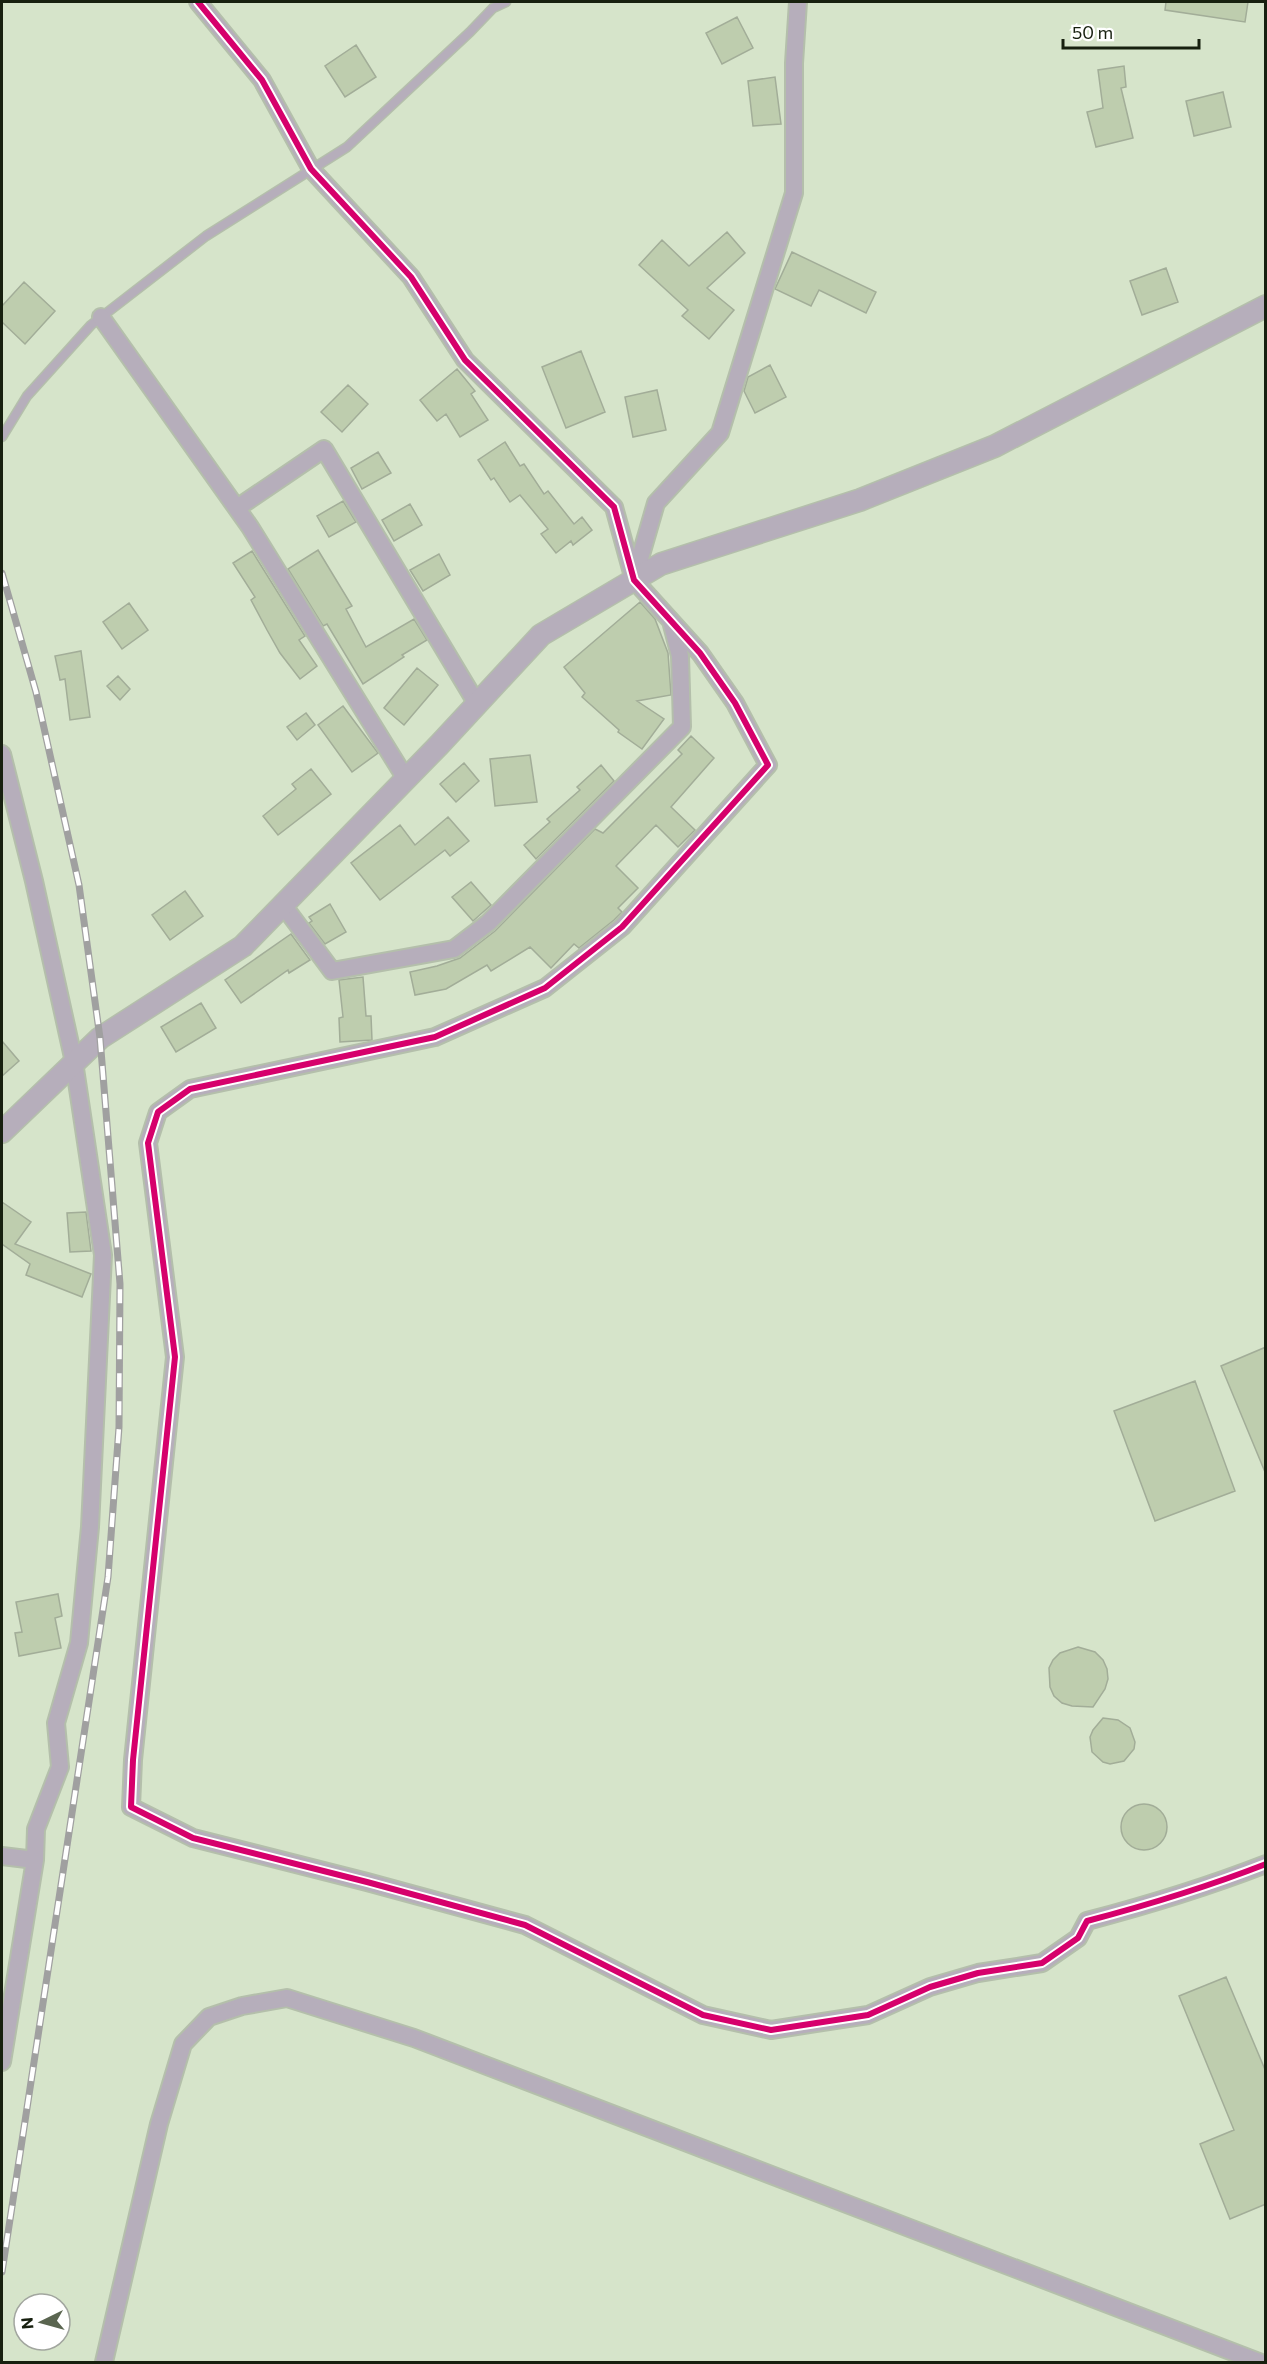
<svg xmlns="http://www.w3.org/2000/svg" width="1267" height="2364" font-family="Commissioner,sans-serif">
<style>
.building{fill:#becdae;stroke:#a2ad98;stroke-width:1.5}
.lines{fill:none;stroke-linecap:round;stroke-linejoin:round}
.service-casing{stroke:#b4bfab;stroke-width:11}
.minor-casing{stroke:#b4bfab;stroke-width:20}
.tertiary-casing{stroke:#b4bfab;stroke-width:24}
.service{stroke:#b6aebb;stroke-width:8}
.minor{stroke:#b6aebb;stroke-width:16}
.tertiary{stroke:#b6aebb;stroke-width:21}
.rail-casing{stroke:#a0a0a0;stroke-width:7}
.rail{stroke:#fff;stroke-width:4.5;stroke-dasharray:14;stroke-linecap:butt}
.cycleway-casing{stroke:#fff;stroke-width:10}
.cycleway{stroke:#d6006c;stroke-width:6}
</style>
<rect width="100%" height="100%" fill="#d6e4ca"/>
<path class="building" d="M 1166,2 L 1248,2 L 1245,22 L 1165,10 Z
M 737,17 L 753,48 L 722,64 L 706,33 Z
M 356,45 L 376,77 L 345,97 L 325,66 Z
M 1124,66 L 1126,87 L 1121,88 L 1133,138 L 1096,147 L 1087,112 L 1103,108 L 1098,70 Z
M 775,77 L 781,124 L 753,126 L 748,81 Z
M 1223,92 L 1231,127 L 1194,136 L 1186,101 Z
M 727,232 L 745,253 L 707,288 L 734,310 L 709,339 L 682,316 L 688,310 L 639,265 L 662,240 L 689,266 Z
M 792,252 L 876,292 L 866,313 L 819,290 L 811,306 L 775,289 Z
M 1166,268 L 1178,302 L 1142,315 L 1130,281 Z
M 24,282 L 55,311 L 25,344 L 2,322 L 2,306 Z
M 581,351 L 605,412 L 566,428 L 542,367 Z
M 770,365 L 786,397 L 755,413 L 744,391 L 748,377 Z
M 457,369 L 475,391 L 471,394 L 488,420 L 460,437 L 446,414 L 437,421 L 420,400 Z
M 348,385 L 368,404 L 342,432 L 321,412 Z
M 657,390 L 666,430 L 633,437 L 625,397 Z
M 505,442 L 520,466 L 524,464 L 544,494 L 548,491 L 574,524 L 582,517 L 592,530 L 573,545 L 571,541 L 556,553 L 541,534 L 548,529 L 520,495 L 510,502 L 494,478 L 491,480 L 478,460 Z
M 378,452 L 391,473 L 362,489 L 351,468 Z
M 343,501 L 356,522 L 329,537 L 317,516 Z
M 410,504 L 422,525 L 394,541 L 382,520 Z
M 318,550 L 352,606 L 346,609 L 366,647 L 414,619 L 427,640 L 402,655 L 404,657 L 363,684 L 327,624 L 323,626 L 288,569 Z
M 252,551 L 305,636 L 299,640 L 317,666 L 300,679 L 280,653 L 267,630 L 251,600 L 255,597 L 233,563 Z
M 439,554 L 450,575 L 423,591 L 410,570 Z
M 640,602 L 655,619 L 668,653 L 671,695 L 637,701 L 664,719 L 642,749 L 618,732 L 619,730 L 582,697 L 585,693 L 564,667 Z
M 129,603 L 148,630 L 122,649 L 103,622 Z
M 81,651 L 90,717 L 70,720 L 65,679 L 60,680 L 55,656 Z
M 417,668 L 438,685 L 404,725 L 384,708 Z
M 118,676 L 130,689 L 120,700 L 107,686 Z
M 343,706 L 378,753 L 352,772 L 318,725 Z
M 306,713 L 315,725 L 297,740 L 287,727 Z
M 691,736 L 714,758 L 671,807 L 695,830 L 678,847 L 656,825 L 616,866 L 638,888 L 618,908 L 622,912 L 614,920 L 579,948 L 574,944 L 551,968 L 530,947 L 491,971 L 487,965 L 446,989 L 415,995 L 410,972 L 437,966 L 460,958 L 495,931 L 595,829 L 603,833 L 682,754 L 678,750 Z
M 530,755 L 537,802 L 495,806 L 490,759 Z
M 464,763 L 479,781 L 456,802 L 440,784 Z
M 601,765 L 614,781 L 536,859 L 524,845 L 550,822 L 547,819 L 580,790 L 577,787 Z
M 311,769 L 331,794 L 278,835 L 263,816 L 296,789 L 292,784 Z
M 448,817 L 469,841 L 450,856 L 445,850 L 380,900 L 351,863 L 400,825 L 415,845 Z
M 471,882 L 491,905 L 473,921 L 452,897 Z
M 185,891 L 203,916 L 170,940 L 152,915 Z
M 330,904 L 346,932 L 325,944 L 309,923 L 312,921 L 309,917 Z
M 291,934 L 310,960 L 289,973 L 288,970 L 241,1003 L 225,980 Z
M 363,977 L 366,1016 L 371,1016 L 372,1040 L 340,1042 L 339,1018 L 343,1017 L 339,980 Z
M 201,1003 L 216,1028 L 176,1052 L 161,1027 Z
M 2,1041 L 19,1061 L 2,1076 Z
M 2,1202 L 31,1222 L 15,1244 L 91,1274 L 82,1297 L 26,1275 L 30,1264 L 2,1244 Z
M 86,1212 L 91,1251 L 70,1252 L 67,1213 Z
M 1266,1347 L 1266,1472 L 1265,1472 L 1221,1366 Z
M 1195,1381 L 1235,1491 L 1155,1521 L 1114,1411 Z
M 58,1594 L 62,1616 L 55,1618 L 61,1648 L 19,1656 L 15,1633 L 22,1632 L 16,1602 Z
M 1078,1647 L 1095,1652 L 1103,1660 L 1107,1669 L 1108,1679 L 1105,1689 L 1093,1707 L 1072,1706 L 1062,1703 L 1054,1696 L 1050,1687 L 1049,1668 L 1053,1660 L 1060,1653 Z
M 1103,1718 L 1118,1720 L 1130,1728 L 1135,1742 L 1134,1749 L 1124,1761 L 1110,1764 L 1103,1762 L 1092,1752 L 1090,1737 L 1093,1730 Z
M1121 1827a23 23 0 1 1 46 0a23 23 0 1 1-46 0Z
M 1226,1977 L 1266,2072 L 1266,2204 L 1230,2219 L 1200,2144 L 1234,2130 L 1179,1996 Z"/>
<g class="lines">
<g class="service-casing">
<path id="service" d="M 2,437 L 27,396 L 91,325 L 206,236 L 347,147 L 470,32 L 493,8 L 506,2"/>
</g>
<g class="minor-casing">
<path id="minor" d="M 198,2 L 262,80 L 311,169 L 411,277 L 465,360 L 614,507 L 634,580 L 700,653 L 735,703 L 768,765 L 622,927 L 545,988 L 435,1037 L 190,1089 L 158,1112 L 148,1143 L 175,1357 L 133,1760 L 131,1807 L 193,1838 L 367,1882 L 525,1925 L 703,2015 L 771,2030 L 868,2015 L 930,1987 L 978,1973 L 1042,1963 L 1078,1938 L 1087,1921 C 1148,1905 1207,1887 1266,1864
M 101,317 L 250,527 L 406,779
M 237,508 L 324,449 L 477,704
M 634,579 L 656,503 L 720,433 L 794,193 L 794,63 L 798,2
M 2,754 L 34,881 L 74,1062 L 103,1255 L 90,1527 L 79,1643 L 56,1723 L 60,1767 L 36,1829 L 35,1860 L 2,2062
M 283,905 L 332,971 L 454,949 L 488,923 L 682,727 L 680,656 L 672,625
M 2,1856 L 35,1860
M 104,2362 L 159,2124 L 183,2044 L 209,2017 L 242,2006 L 287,1998 L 414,2038 L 1259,2362"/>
</g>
<g class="tertiary-casing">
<path id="tertiary" d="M 2,1132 L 100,1038 L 243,946 L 439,745 L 541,635 L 661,564 L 860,500 L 995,446 L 1266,306"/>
</g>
<use href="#service" class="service"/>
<use href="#minor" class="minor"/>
<use href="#tertiary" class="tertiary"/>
<g class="rail-casing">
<path id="rail" d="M 2,573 L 36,692 L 79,885 L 100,1038 L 120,1284 L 119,1427 L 108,1577 L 2,2272"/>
</g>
<use href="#rail" class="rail"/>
<g class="cycleway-casing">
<path id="cycleway" d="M 198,2 L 262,80 L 311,169 L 411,277 L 465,360 L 614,507 L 634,580 L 700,653 L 735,703 L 768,765 L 622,927 L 545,988 L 435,1037 L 190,1089 L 158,1112 L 148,1143 L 175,1357 L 133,1760 L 131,1807 L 193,1838 L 367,1882 L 525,1925 L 703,2015 L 771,2030 L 868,2015 L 930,1987 L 978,1973 L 1042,1963 L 1078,1938 L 1087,1921 C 1148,1905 1207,1887 1266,1864"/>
</g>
<use href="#cycleway" class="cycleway"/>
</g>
<rect width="1267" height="2364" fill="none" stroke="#17200f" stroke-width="6"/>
<g transform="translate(42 2322) rotate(265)"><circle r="28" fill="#ffffff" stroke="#a2a69f" stroke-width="1.5"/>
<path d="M0-4.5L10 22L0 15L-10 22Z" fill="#5a6550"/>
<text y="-9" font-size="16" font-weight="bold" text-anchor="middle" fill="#17200f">N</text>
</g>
<path d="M1063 39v9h136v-9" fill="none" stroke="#17200f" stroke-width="3"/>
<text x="1072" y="39" font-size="18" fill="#17200f" stroke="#ffffff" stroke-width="4.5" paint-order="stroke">50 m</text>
</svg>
